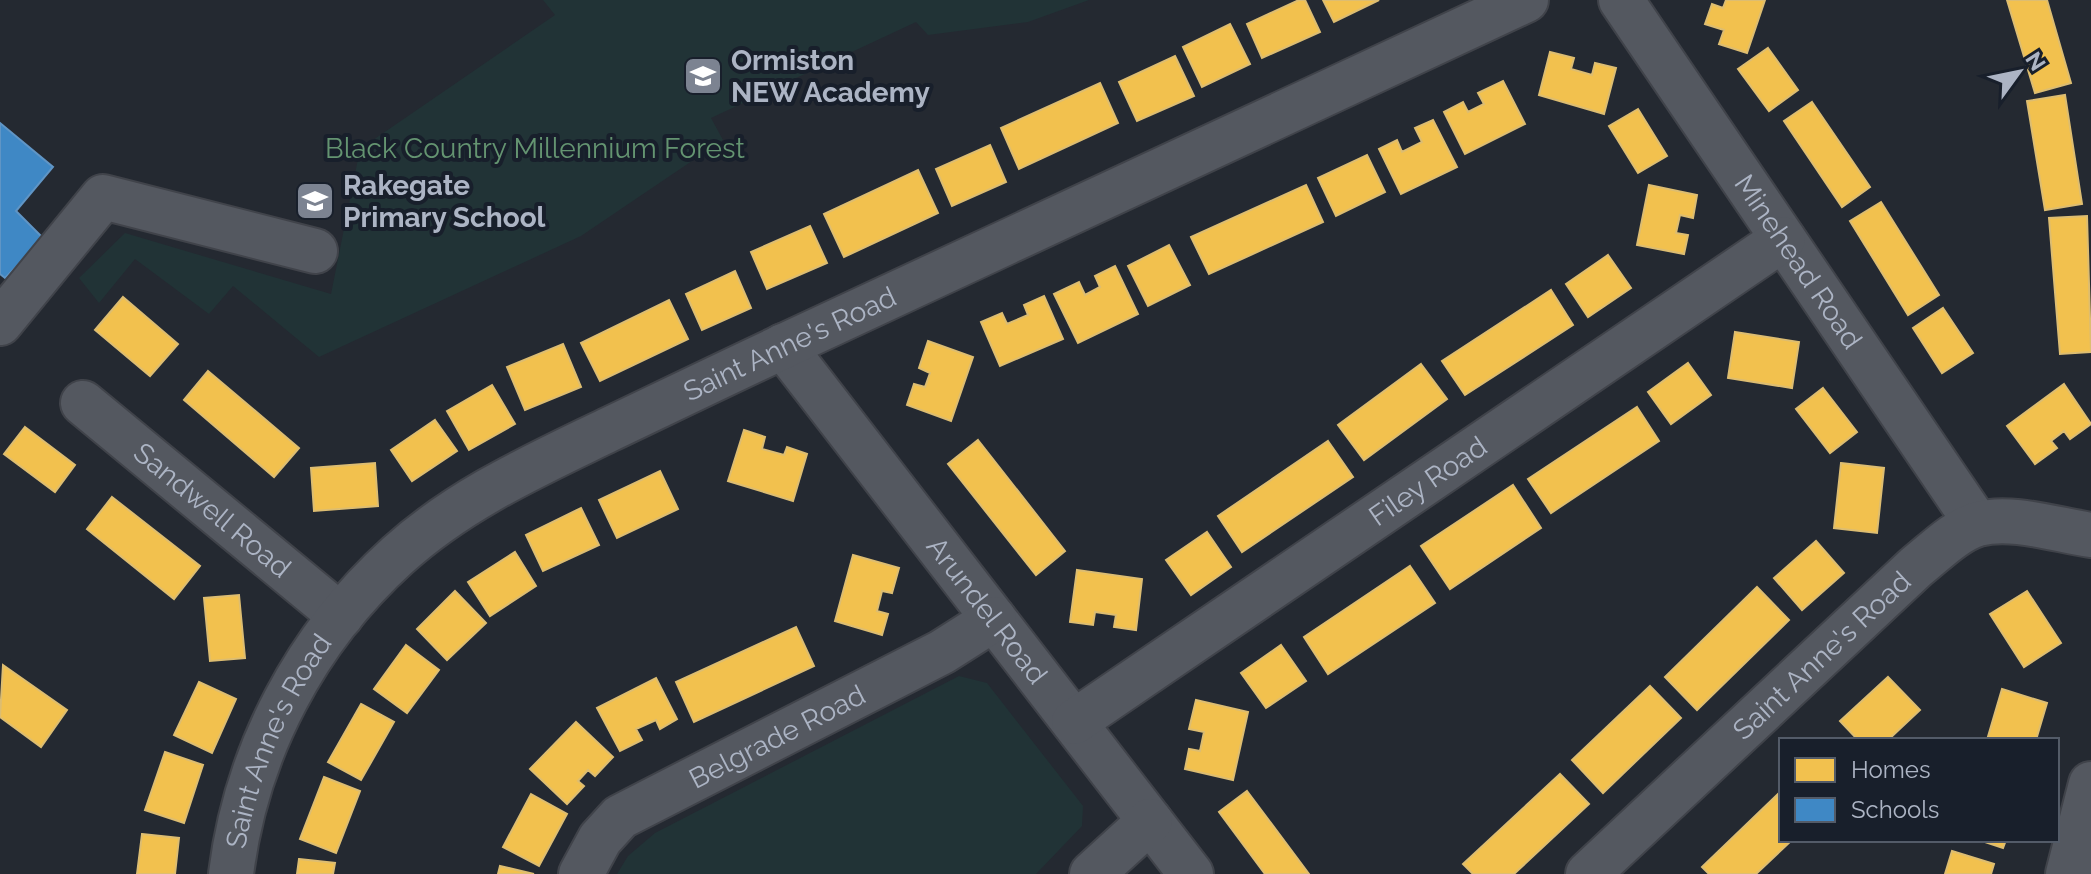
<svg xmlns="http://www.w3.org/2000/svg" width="2091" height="874" font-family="Raleway,sans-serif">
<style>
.green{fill:#213336}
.homes{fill:#f2c14e;stroke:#ddbd71;stroke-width:2}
.schools{fill:#3f88c5;stroke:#6095c5;stroke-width:2}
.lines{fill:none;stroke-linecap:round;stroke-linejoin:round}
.minor-casing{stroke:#40434a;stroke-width:48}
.minor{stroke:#545860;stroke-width:44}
.labels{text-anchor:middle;stroke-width:8;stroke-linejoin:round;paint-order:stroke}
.poi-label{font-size:28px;font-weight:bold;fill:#acb4c4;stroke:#181f2b;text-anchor:start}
.park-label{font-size:28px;fill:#649471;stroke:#181f2b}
.street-label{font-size:28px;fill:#acb4c4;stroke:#181f2b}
</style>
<rect width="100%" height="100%" fill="#242931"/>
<path class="green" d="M 543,0 L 1089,0 L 1028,22 L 928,35 L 916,22 L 711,118 L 723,140 L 581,236 L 319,357 L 233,286 L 209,314 L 135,259 L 99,303 L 79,278 L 125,233 L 331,294 L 360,149 L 555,15 Z
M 959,676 L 987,683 L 1083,806 L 1082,826 L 1036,874 L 617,874 L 628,856 L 655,833 Z"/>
<path class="homes" d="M 1299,0 L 1305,0 L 1320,32 L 1262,58 L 1247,24 Z
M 1323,0 L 1379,0 L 1334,22 Z
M 1726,0 L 1765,0 L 1747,53 L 1719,44 L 1724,30 L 1705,24 L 1712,4 L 1723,8 Z
M 2007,0 L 2047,0 L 2071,83 L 2035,93 Z
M 1230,24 L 1250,64 L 1202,87 L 1183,47 Z
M 1768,48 L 1798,90 L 1769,111 L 1738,69 Z
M 1550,52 L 1574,58 L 1571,69 L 1592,75 L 1595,63 L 1616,68 L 1604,114 L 1539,95 Z
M 1175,56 L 1194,96 L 1137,121 L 1119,82 Z
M 1503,81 L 1525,124 L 1465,154 L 1444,112 L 1463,102 L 1468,112 L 1484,104 L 1478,93 Z
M 1100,83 L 1118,123 L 1019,169 L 1001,128 Z
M 2065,95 L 2082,204 L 2045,210 L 2027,101 Z
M 1812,102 L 1870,187 L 1842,207 L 1784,121 Z
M 1638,109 L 1667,156 L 1638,173 L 1609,126 Z
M 1433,120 L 1457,167 L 1401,194 L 1379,149 L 1397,140 L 1402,152 L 1422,142 L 1415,128 Z
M 990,145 L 1006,182 L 952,206 L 936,169 Z
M 1367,155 L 1385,192 L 1336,216 L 1318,178 Z
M 918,170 L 938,213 L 844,257 L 824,214 Z
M 1306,185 L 1323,222 L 1209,274 L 1191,237 Z
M 1649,185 L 1697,195 L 1693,218 L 1680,215 L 1676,233 L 1688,235 L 1684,254 L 1637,245 Z
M 1881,202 L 1939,295 L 1908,315 L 1850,221 Z
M 2087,216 L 2091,352 L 2060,354 L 2049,218 Z
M 810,226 L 827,263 L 767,289 L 751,252 Z
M 1169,245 L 1190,285 L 1148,306 L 1128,266 Z
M 1608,255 L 1631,288 L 1588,317 L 1566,284 Z
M 1115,266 L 1138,314 L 1078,343 L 1054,294 L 1079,282 L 1085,295 L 1100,287 L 1095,276 Z
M 735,271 L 751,308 L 702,330 L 686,294 Z
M 1551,290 L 1573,325 L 1465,395 L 1442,361 Z
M 1044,296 L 1063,339 L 1000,366 L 981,322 L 1002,313 L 1007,324 L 1028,315 L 1024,305 Z
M 123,297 L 178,344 L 150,376 L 95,330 Z
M 669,300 L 688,339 L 600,381 L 581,343 Z
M 1943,308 L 1973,353 L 1942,373 L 1913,328 Z
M 1735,332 L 1799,342 L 1792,388 L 1728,378 Z
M 928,341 L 973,357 L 951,421 L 907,405 L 914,384 L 925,387 L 930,373 L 919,368 Z
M 563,344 L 581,387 L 525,410 L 507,367 Z
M 1688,363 L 1711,395 L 1671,424 L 1648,392 Z
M 1421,364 L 1447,399 L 1364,460 L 1338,425 Z
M 208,371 L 299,448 L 274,477 L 184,400 Z
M 2064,384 L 2091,424 L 2070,439 L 2064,431 L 2051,441 L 2057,448 L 2035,464 L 2007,426 Z
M 492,385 L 515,424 L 469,450 L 447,411 Z
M 1823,388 L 1857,432 L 1830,453 L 1796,409 Z
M 1637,407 L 1659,441 L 1551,513 L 1528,479 Z
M 435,420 L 457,451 L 412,481 L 391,450 Z
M 25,427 L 75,465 L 55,492 L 4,454 Z
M 744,430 L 765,437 L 762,449 L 784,455 L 787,447 L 807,454 L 793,501 L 728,481 Z
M 978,440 L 1065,551 L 1036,575 L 948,464 Z
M 1328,441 L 1353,477 L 1242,552 L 1218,516 Z
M 375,463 L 378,506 L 314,511 L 311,468 Z
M 1841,463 L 1884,468 L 1877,533 L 1834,528 Z
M 660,471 L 678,509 L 617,538 L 599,500 Z
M 1513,485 L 1541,528 L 1450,589 L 1421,546 Z
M 112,497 L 200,566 L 174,599 L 87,529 Z
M 581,508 L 599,545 L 543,571 L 526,535 Z
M 1207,532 L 1231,567 L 1191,595 L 1166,560 Z
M 1816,541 L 1844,573 L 1802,610 L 1774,578 Z
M 515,552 L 536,586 L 490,616 L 468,582 Z
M 853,555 L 899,568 L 892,593 L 882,591 L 877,611 L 888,614 L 882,635 L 835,621 Z
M 1410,566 L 1435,603 L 1328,674 L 1304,637 Z
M 1077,570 L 1142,579 L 1136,630 L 1114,627 L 1116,615 L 1095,612 L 1093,625 L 1070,622 Z
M 1757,587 L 1789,620 L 1697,710 L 1665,677 Z
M 455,591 L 486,623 L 447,660 L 417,629 Z
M 2027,591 L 2061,643 L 2024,667 L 1990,614 Z
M 239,595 L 245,658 L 210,661 L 204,598 Z
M 796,627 L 814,666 L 694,722 L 676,682 Z
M 406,645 L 439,670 L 407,713 L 374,689 Z
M 1281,645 L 1306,681 L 1266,708 L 1241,673 Z
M 3,665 L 67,710 L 41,747 L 0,717 Z
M 1888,677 L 1920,710 L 1888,740 L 1858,740 L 1840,721 Z
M 656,678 L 677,719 L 660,729 L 656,720 L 636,729 L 642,740 L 620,751 L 597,708 Z
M 199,682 L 236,699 L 212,753 L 174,735 Z
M 1650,686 L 1681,718 L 1603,793 L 1572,760 Z
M 2002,689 L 2047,703 L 2036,740 L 1987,740 Z
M 1196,700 L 1248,712 L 1233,780 L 1185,769 L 1189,749 L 1200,751 L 1204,732 L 1189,729 Z
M 361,704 L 394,722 L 361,780 L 328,762 Z
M 576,722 L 613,757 L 595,776 L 588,770 L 578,781 L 584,786 L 567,804 L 530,769 Z
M 165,752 L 203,765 L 184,823 L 145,810 Z
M 1560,774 L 1589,804 L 1514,874 L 1473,874 L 1463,864 Z
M 324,777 L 360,791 L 336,853 L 300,839 Z
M 1247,791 L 1309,874 L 1265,874 L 1219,812 Z
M 531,794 L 567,814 L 539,866 L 503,847 Z
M 1778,794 L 1781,840 L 1792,840 L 1756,874 L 1709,874 L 1702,867 Z
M 142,834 L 179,838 L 175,874 L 137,874 Z
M 1979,840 L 2006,840 L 2003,848 Z
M 1952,851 L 1994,864 L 1991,874 L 1945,874 Z
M 299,859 L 335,863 L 333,874 L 297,874 Z
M 500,866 L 534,874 L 498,874 Z"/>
<path class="schools" d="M 0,123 L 53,167 L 16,211 L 44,239 L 5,278 L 0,274 Z"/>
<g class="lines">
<g class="minor-casing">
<g id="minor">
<path id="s1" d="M 1621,0 L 1977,524"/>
<path d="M 0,323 L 103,197 L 315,251"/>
<path id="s2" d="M 783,346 L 1191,874"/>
<path id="s3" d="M 83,403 L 341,616"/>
<path id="s4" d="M 1074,722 L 1783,239"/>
<path id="s5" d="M 231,874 C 246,752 306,638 398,555 C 460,499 534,466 608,430 C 677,397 745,364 814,332 C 1052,221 1289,109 1526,0"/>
<path id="s6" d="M 581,874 L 600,839 L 620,817 L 942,652 L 994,619"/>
<path d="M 1092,874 L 1150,821"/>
<path id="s7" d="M 1588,874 L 1916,567 C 1935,552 1955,531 1978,524 C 2012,515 2057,530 2091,535"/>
<path d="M 2068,874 L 2091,784"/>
</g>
</g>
<use href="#minor" class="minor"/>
</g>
<defs>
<g id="school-square" transform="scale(2)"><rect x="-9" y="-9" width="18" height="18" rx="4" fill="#7c8391" stroke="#181f2b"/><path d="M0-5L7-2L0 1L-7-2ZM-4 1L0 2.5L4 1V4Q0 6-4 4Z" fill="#fff"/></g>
</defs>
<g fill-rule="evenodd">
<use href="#school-square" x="703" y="76"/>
<use href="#school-square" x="315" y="201"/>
</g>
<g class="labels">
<g class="poi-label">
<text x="731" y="70">Ormiston<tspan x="731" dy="32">NEW Academy</tspan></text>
<text x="343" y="195">Rakegate<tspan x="343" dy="32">Primary School</tspan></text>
</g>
<g class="park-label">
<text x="535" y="158">Black Country Millennium Forest</text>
</g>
<g class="street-label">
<text dy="10" stroke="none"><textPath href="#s1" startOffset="316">Minehead Road</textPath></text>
<text dy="10" stroke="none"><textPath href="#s5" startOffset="814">Saint Anne's Road</textPath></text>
<text dy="10" stroke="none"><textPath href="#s4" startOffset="428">Filey Road</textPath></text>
<text dy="10" stroke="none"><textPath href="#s3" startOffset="168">Sandwell Road</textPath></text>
<text dy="10" stroke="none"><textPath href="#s2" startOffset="334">Arundel Road</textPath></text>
<text dy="10" stroke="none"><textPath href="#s7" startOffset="320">Saint Anne's Road</textPath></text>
<text dy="10" stroke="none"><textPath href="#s6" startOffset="246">Belgrade Road</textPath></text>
<text dy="10" stroke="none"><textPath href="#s5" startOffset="142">Saint Anne's Road</textPath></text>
</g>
</g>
<rect x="1779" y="738" width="280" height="104" fill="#181f2b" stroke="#535b68" stroke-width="2"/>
<rect x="1795" y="758" width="40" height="24" fill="#f2c14e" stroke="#535b68" stroke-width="2"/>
<text x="1851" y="778" font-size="24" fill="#acb4c4">Homes</text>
<rect x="1795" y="798" width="40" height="24" fill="#3f88c5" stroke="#535b68" stroke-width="2"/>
<text x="1851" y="818" font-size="24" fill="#acb4c4">Schools</text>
<g transform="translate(2019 72) rotate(57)" stroke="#181f2b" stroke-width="6" paint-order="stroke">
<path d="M0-6L14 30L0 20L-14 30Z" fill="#acb4c4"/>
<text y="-12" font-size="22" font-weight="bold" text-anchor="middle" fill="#acb4c4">N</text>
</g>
</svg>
